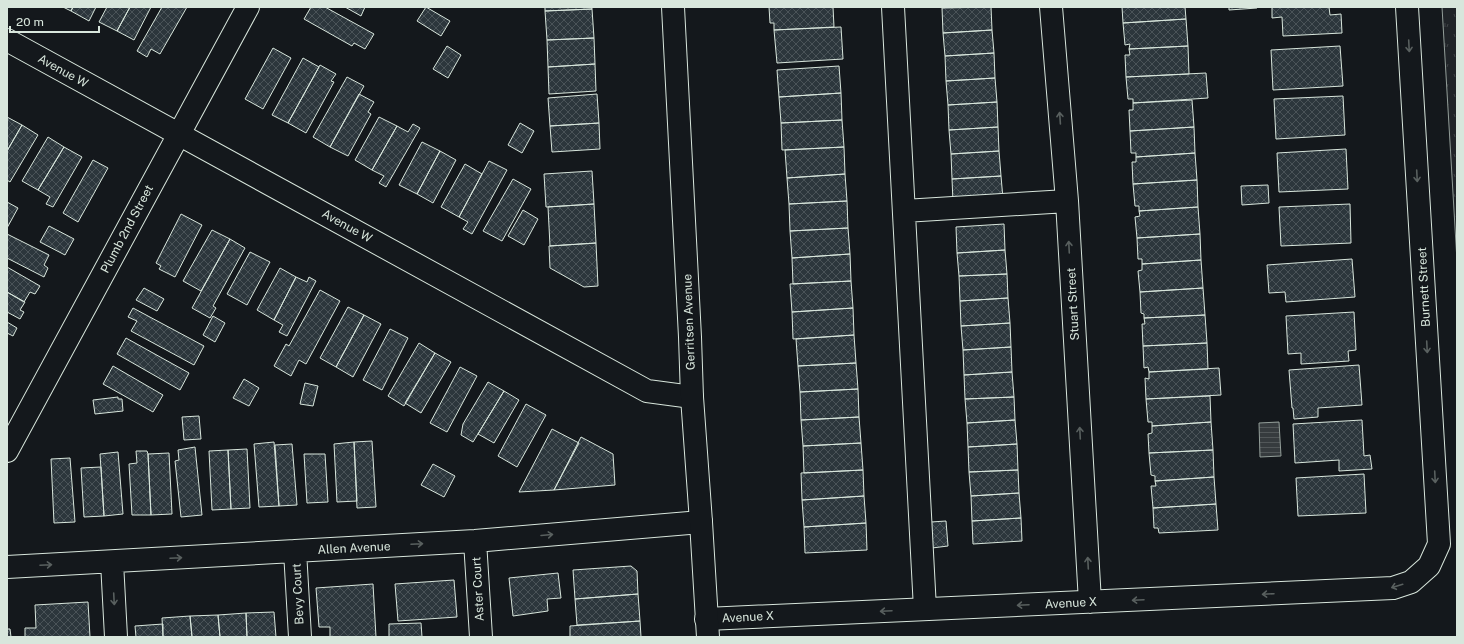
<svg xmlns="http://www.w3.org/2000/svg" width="1464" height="644" font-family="'Public Sans',sans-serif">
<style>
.grass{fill:url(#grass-tufts);stroke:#939e99}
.water{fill:url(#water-rules);stroke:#939e99}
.building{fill:url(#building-cross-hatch);stroke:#d8e6dc}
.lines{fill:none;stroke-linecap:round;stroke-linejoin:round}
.minor-casing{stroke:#d8e6dc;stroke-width:24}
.major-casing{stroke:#d8e6dc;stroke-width:24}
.minor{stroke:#14181c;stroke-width:22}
.major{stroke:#14181c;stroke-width:22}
.oneway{stroke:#59605f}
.labels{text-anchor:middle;stroke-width:3;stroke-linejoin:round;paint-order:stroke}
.street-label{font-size:12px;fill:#d8e6dc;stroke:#14181c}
</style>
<defs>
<pattern id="grass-tufts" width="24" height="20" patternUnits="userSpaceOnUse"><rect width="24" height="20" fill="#202428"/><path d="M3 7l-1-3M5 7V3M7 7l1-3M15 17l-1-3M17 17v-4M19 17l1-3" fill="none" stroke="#404447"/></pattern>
<pattern id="water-rules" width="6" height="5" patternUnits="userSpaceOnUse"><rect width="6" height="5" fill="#363b3e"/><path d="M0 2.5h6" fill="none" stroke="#525759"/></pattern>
<pattern id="building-cross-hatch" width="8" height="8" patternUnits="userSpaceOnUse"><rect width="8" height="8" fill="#2c363c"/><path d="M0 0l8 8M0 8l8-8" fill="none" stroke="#4a5358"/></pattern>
</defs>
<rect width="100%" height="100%" fill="#14181c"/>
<path class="grass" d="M 1442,7 L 1457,7 L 1457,261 Z"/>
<path class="water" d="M 1279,422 L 1281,456 L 1260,457 L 1259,423 Z"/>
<path class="building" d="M 63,7 L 73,7 L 71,11 Z
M 73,7 L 96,7 L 89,21 L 71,11 Z
M 107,7 L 130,7 L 117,31 L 99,22 Z
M 130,7 L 151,7 L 134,40 L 117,31 Z
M 162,7 L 187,7 L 160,54 L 151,49 L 147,57 L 137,51 Z
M 311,7 L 325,7 L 374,34 L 365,49 L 354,43 L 352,46 L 304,19 Z
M 345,7 L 365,7 L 361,16 Z
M 426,7 L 450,21 L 441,36 L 417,21 Z
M 545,7 L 592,7 L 592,9 L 545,11 Z
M 769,7 L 833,7 L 834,27 L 774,30 L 774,23 L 770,23 Z
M 991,7 L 992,30 L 943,33 L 942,8 Z
M 1122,7 L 1185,7 L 1186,19 L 1123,23 Z
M 1229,7 L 1257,7 L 1257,8 L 1229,10 Z
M 1272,7 L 1329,7 L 1330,15 L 1341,14 L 1342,33 L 1283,36 L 1282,17 L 1272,18 Z
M 592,9 L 594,38 L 547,40 L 545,11 Z
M 1186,19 L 1188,46 L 1129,49 L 1130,44 L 1125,45 L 1123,23 Z
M 841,27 L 843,59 L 777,63 L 774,30 Z
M 992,30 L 994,53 L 945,56 L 943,33 Z
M 594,38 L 595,64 L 548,67 L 547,40 Z
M 447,46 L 461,55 L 448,78 L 433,69 Z
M 1188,46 L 1189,74 L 1126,77 L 1125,55 L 1130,55 L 1129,49 Z
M 1340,46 L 1343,86 L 1273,90 L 1271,50 Z
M 273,48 L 291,58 L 263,109 L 245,99 Z
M 994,53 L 995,78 L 946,81 L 945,56 Z
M 303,58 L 319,67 L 288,123 L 272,115 Z
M 595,64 L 596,91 L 549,94 L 548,67 Z
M 320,65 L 336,74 L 331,81 L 334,82 L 306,133 L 288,123 Z
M 839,66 L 841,93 L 779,97 L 777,70 Z
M 1206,73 L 1208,98 L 1133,103 L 1133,99 L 1128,99 L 1126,77 Z
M 347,77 L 364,86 L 330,147 L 313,137 Z
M 995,78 L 997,102 L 948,105 L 946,81 Z
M 841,93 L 842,120 L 781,123 L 779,97 Z
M 359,94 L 374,102 L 368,112 L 371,114 L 348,156 L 330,147 Z
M 597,94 L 599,123 L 550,126 L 548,98 Z
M 1343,96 L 1345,135 L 1276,139 L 1274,99 Z
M 1192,100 L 1194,127 L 1130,131 L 1129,110 L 1133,110 L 1133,103 Z
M 997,102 L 998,127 L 949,130 L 948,105 Z
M 7,117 L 22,125 L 7,151 Z
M 379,117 L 397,126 L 372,170 L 355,160 Z
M 842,120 L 844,147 L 782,150 L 781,123 Z
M 520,123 L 534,131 L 522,153 L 508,145 Z
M 599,123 L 600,149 L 552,152 L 550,126 Z
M 413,124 L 420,128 L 386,187 L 379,183 L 384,176 L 372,170 L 397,126 L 408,132 Z
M 22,125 L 38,135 L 10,182 L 7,180 L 7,151 Z
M 998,127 L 999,151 L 951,154 L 949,130 Z
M 1194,127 L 1195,153 L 1136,157 L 1136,153 L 1131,153 L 1130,131 Z
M 48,137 L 64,147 L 38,190 L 22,181 Z
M 422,142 L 440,151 L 417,194 L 399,185 Z
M 64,147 L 82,157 L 53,207 L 46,204 L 50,197 L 38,190 Z
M 844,147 L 845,174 L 787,178 L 785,150 Z
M 1346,149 L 1348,189 L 1279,192 L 1277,153 Z
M 440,151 L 456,160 L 433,203 L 417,194 Z
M 999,151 L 1001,176 L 952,179 L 951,154 Z
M 1195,153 L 1197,180 L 1133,184 L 1132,162 L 1136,162 L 1136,157 Z
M 93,160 L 108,168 L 78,222 L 63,213 Z
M 489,161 L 507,170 L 472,234 L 463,229 L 468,222 L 459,217 Z
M 465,164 L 482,174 L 459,217 L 441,207 Z
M 592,171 L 594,204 L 546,207 L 544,174 Z
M 845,174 L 847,201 L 789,204 L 787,178 Z
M 1001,176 L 1003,199 L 953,202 L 952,179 Z
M 513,179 L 531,189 L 502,241 L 483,231 Z
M 1197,180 L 1198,207 L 1139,211 L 1139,206 L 1135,206 L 1133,184 Z
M 1268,185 L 1269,203 L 1242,205 L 1241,186 Z
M 847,201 L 848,228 L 790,231 L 789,204 Z
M 7,202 L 18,208 L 7,228 Z
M 594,204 L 596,243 L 550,246 L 548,207 Z
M 1350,204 L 1351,243 L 1281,246 L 1279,207 Z
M 1198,207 L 1200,234 L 1137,238 L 1135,217 L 1140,216 L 1139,211 Z
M 523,210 L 538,219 L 524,245 L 508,236 Z
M 181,214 L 202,225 L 175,277 L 159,269 L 161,266 L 156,263 Z
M 1004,224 L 1005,250 L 957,253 L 956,227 Z
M 49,226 L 74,239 L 65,255 L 40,242 Z
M 848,228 L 850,254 L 792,258 L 790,231 Z
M 212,230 L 230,239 L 201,291 L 183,281 Z
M 7,234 L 49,255 L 44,265 L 48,268 L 44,277 L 7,258 Z
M 1200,234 L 1201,260 L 1142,264 L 1142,259 L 1138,259 L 1137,238 Z
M 230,239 L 245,248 L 213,306 L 216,308 L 210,318 L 192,308 Z
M 596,243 L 598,286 L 584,287 L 550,268 L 549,246 Z
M 1005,250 L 1007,274 L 959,276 L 957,253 Z
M 250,252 L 270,262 L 247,305 L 227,294 Z
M 850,254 L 851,281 L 793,284 L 792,258 Z
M 1352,259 L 1355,297 L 1286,302 L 1285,292 L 1269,293 L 1267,265 Z
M 1201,260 L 1203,288 L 1140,292 L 1138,271 L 1142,270 L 1142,264 Z
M 7,267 L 40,286 L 35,294 L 30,292 L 24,302 L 7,292 Z
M 280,268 L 296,277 L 274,320 L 257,310 Z
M 1007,274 L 1008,298 L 960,301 L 959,276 Z
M 296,277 L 307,282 L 309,277 L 316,281 L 287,336 L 279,332 L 283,325 L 274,320 Z
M 851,281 L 853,308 L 792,312 L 790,284 Z
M 144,288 L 164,299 L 157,311 L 136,300 Z
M 1203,288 L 1205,315 L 1144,318 L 1144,314 L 1141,313 L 1140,292 Z
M 320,290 L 340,301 L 306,364 L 299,360 L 291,376 L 274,366 L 286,344 L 289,346 Z
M 7,292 L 25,302 L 20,310 L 24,312 L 20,319 L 7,312 Z
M 1008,298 L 1010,323 L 961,326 L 960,301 Z
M 348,307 L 364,315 L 336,367 L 320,358 Z
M 133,308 L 204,346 L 194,365 L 131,331 L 137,321 L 128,317 Z
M 853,308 L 854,335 L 793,339 L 792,312 Z
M 1354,312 L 1356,350 L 1348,351 L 1349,361 L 1301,364 L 1301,353 L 1288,354 L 1286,316 Z
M 364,315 L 381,324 L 353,377 L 336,367 Z
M 1205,315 L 1207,343 L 1143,346 L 1142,324 L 1145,324 L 1144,318 Z
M 213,316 L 225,323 L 215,342 L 203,335 Z
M 7,322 L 17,328 L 13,336 L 7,333 Z
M 1010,323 L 1011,347 L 963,350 L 961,326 Z
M 390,329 L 408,338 L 382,390 L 363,380 Z
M 854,335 L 856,363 L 798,366 L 796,339 Z
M 126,338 L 189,373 L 180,390 L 117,354 Z
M 419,343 L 435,353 L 404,406 L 388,396 Z
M 1207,343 L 1208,369 L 1149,372 L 1148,367 L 1144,368 L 1143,346 Z
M 1011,347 L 1012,372 L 964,375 L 963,350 Z
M 435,353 L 451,362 L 421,413 L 405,403 Z
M 856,363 L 858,389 L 800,392 L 798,366 Z
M 1359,365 L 1362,405 L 1318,408 L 1318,417 L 1294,419 L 1293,408 L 1292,408 L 1289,370 Z
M 113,366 L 163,395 L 153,412 L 103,384 Z
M 460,367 L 477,376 L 447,432 L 430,423 Z
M 1219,368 L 1221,395 L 1146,399 L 1145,378 L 1149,379 L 1149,372 Z
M 1012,372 L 1014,397 L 965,399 L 964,375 Z
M 244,379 L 259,388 L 249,406 L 233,398 Z
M 488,382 L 504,391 L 473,442 L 461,435 L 463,424 Z
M 305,383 L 318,386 L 313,406 L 300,404 Z
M 858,389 L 859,417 L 801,420 L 800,392 Z
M 504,391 L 519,400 L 494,443 L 478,434 Z
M 1210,396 L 1211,422 L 1152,426 L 1152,422 L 1148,422 L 1146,399 Z
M 118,397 L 118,399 L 122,399 L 123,411 L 95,414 L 93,400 Z
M 1014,397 L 1015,420 L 967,423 L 965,399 Z
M 526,404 L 546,415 L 517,467 L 498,456 Z
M 199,416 L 201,439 L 184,440 L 182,417 Z
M 859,417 L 861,443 L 803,446 L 801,420 Z
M 1015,420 L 1017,444 L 968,447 L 967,423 Z
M 1362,420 L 1364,456 L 1370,455 L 1372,469 L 1339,471 L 1339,460 L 1295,463 L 1293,424 Z
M 1211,422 L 1213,450 L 1149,453 L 1148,434 L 1152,433 L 1152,426 Z
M 552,429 L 579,443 L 554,490 L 519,492 Z
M 581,437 L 613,454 L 615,485 L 554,490 Z
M 372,441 L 376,507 L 357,508 L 354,442 Z
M 274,442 L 279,506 L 259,507 L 254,444 Z
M 354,442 L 357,501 L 337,502 L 334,444 Z
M 861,443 L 863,470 L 804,473 L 803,446 Z
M 292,444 L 297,505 L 279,506 L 275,445 Z
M 1017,444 L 1018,470 L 969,472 L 968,447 Z
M 195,447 L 202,515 L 181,517 L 175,461 L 179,460 L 178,450 Z
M 247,449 L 250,508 L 231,509 L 228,450 Z
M 228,450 L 231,509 L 212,510 L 209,451 Z
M 1213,450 L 1214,477 L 1155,481 L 1155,476 L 1151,475 L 1149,453 Z
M 136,451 L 147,451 L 148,454 L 151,515 L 132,515 L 129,464 L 137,463 Z
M 118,452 L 123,514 L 104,516 L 100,454 Z
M 169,453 L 172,514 L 151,515 L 148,454 Z
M 304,454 L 325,454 L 328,502 L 307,503 Z
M 70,458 L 75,522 L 54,523 L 51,459 Z
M 433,464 L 455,476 L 444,497 L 421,485 Z
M 101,467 L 104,516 L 84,517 L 81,468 Z
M 863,470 L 864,496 L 802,500 L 801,473 Z
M 1018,470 L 1019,493 L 971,496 L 969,472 Z
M 1364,474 L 1366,513 L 1298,516 L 1296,478 Z
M 1214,477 L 1216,504 L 1153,508 L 1151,486 L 1156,486 L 1155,481 Z
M 1019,493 L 1021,518 L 972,521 L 971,496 Z
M 864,496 L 866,523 L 804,527 L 802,500 Z
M 1216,504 L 1218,530 L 1159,533 L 1158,528 L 1154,528 L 1153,508 Z
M 1021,518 L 1022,541 L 973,544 L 972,521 Z
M 946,521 L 948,546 L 932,548 L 931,522 Z
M 866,523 L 867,550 L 805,553 L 804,527 Z
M 631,566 L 637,571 L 638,594 L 575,599 L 573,570 Z
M 558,573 L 561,598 L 547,599 L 548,611 L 513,616 L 509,578 Z
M 454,580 L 457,617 L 398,621 L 395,584 Z
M 373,584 L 376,637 L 330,637 L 330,627 L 319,627 L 316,588 Z
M 638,594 L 640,621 L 577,625 L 575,599 Z
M 88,602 L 90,637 L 25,637 L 25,628 L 36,628 L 35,605 Z
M 274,612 L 276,637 L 247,637 L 246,613 Z
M 246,613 L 247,637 L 220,637 L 218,615 Z
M 218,615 L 220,637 L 192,637 L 190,616 Z
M 190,616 L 192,637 L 163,637 L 162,618 Z
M 640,621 L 641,637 L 570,637 L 570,626 Z
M 421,623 L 422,637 L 389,637 L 389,624 Z
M 163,624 L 163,637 L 136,637 L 135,626 Z
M 7,629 L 10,629 L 11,637 L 7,637 Z"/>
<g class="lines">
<g class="minor-casing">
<path id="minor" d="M 893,7 L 925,609
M 1051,7 L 1067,201 L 1090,602
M 7,40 L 647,391 L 692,397
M 904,211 L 1067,201
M 7,451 L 248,7
M 475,541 L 481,637
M 295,551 L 300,637
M 112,562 L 116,637
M 7,567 L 475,541 L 701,522
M 706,619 L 1393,588 L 1411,582 L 1429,566 L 1439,544 L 1407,7"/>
</g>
<g class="major-casing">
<path id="major" d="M 673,7 L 690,337 L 692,397 L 701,522 L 708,637"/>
</g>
<use href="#minor" class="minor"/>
<use href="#major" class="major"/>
</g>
<defs><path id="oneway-shaft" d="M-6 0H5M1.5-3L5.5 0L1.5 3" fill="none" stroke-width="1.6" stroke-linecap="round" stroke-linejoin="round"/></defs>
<g class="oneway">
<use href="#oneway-shaft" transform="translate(1409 46) rotate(87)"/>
<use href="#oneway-shaft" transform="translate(1060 118) rotate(-94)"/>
<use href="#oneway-shaft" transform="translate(1417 176) rotate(87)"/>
<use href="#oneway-shaft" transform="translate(1069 247) rotate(-93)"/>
<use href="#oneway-shaft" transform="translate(1427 347) rotate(87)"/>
<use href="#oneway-shaft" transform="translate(1080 433) rotate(-93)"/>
<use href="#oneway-shaft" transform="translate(1435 477) rotate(87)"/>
<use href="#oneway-shaft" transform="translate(547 535) rotate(-5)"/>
<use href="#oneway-shaft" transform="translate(417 544) rotate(-3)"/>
<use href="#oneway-shaft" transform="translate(176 558) rotate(-3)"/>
<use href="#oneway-shaft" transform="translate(1088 563) rotate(-93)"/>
<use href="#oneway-shaft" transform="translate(46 565) rotate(-3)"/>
<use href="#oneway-shaft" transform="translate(1397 586) rotate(163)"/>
<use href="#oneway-shaft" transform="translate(1268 594) rotate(177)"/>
<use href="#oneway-shaft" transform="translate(114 599) rotate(87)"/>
<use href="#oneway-shaft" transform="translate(1138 600) rotate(177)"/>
<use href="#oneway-shaft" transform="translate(1023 605) rotate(177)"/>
<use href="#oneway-shaft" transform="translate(886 611) rotate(177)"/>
</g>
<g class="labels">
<g class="street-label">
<text transform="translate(63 71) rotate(29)" y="4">Avenue W</text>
<text transform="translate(347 226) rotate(29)" y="4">Avenue W</text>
<text transform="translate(127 229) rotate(-62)" y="4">Plumb 2nd Street</text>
<text transform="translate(1424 287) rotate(-93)" y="4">Burnett Street</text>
<text transform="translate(1073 304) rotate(-93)" y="4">Stuart Street</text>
<text transform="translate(689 322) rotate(-92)" y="4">Gerritsen Avenue</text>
<text transform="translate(354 548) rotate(-3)" y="4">Allen Avenue</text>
<text transform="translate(478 589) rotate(-93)" y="4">Aster Court</text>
<text transform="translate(298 594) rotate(-93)" y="4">Bevy Court</text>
<text transform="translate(1071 603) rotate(-3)" y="4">Avenue X</text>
<text transform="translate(748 617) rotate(-3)" y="4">Avenue X</text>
</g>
</g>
<rect width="1464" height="644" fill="none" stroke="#d8e6dc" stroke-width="16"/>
<path d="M10 26v6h89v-6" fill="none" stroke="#d8e6dc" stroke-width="2"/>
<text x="16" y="26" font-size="12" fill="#d8e6dc" stroke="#14181c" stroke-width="3" paint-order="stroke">20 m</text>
</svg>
